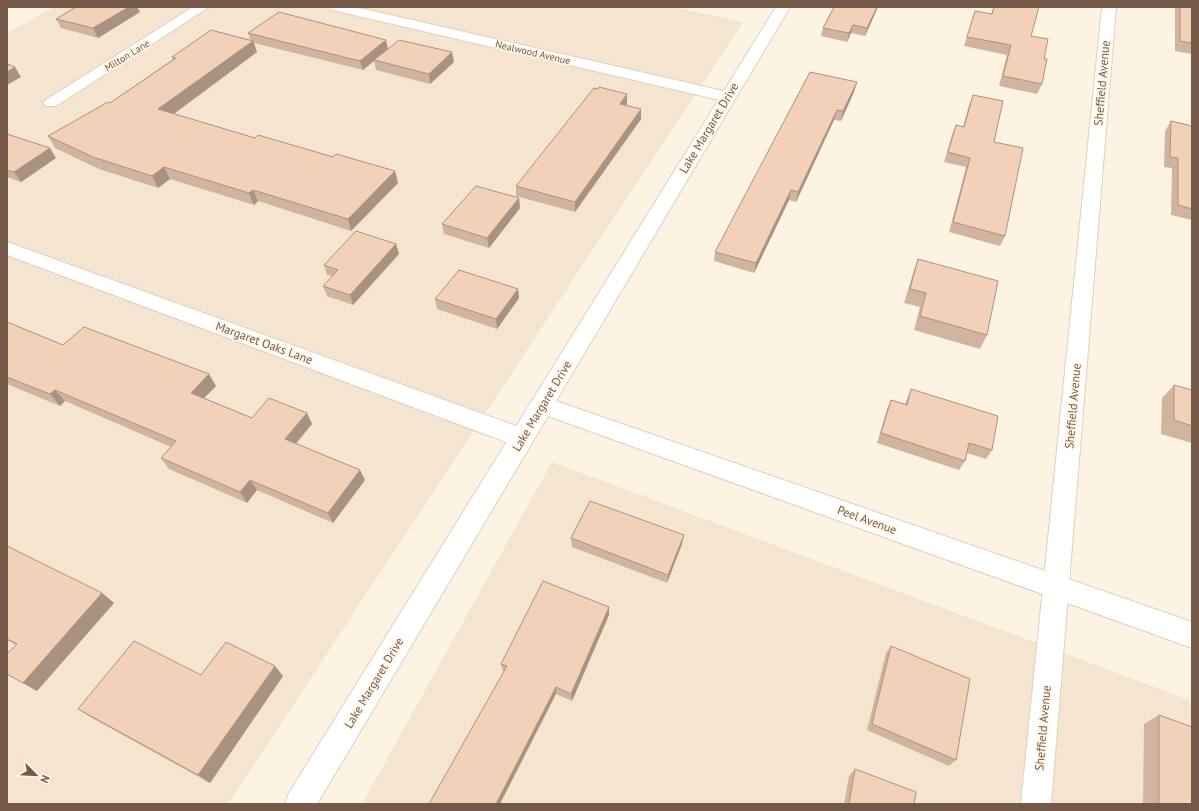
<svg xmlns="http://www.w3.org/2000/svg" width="1199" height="811" font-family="'PT Sans',sans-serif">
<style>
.residential{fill:#f5e5d0}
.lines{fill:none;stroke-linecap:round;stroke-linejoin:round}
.minor-casing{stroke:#e1cfbd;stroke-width:2}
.tertiary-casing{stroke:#e1cfbd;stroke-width:2}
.minor{fill:#fff;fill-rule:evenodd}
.tertiary{fill:#fff;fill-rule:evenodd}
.wall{fill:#d1b49f}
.shaded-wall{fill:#aa9282}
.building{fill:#f3d1b9;stroke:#aa9282}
.labels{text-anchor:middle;stroke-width:3.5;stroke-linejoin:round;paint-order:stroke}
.far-street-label{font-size:10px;fill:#755948;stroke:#fff7e9}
.street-label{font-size:12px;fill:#755948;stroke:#fff7e9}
</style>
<rect width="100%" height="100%" fill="#fdf3e2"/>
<path class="residential" d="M 54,7 L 673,7 L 743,22 L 228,804 L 7,804 L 7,33 Z
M 552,462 L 1192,701 L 1192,804 L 362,804 Z"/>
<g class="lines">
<g class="minor-casing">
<path id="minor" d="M 193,7 L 209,7 L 56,106 L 46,106 L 43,103 L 46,100 Z
M 330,7 L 355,7 L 728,92 L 733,94 L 736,97 L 733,100 L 728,102 L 337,11 L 332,10 Z
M 1102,7 L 1116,7 L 1051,804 L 1021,804 Z
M 7,242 L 530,431 L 533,438 L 530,445 L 522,447 L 514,445 L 7,255 Z"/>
</g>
<g class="tertiary-casing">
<path id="tertiary" d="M 776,7 L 790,7 L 556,401 L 1192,622 L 1192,648 L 548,416 L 317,804 L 285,804 L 289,793 Z"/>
</g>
<use href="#minor" class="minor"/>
<use href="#tertiary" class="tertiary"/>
</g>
<path class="wall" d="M 76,7 L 137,7 L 140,12 L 98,38 L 61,28 L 56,19 Z
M 834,7 L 878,7 L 865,36 L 851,33 L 847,42 L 821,36 L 823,28 Z
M 994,7 L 1039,7 L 1031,36 L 1044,59 L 1042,84 L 1037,94 L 999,86 L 1007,55 L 964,46 L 975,11 L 991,14 Z
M 1175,7 L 1192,7 L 1192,59 L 1192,54 L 1175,51 Z
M 248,33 L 388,48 L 454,62 L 430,84 L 376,70 L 374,61 L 363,70 L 254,43 L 257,52 L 174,114 L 255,138 L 395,171 L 398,183 L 351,231 L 258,201 L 254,205 L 170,179 L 158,188 L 99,169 L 55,148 L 48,136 L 110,103 L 173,59 L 172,57 L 250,40 Z
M 857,82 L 854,92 L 841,121 L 834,120 L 796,202 L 789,200 L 754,273 L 714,261 L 715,252 Z
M 627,94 L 627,104 L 626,105 L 641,119 L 575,212 L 516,196 L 516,186 Z
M 973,95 L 994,142 L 1005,236 L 1000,246 L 949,232 L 966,167 L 944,162 L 952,135 L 956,125 L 963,127 L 969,105 Z
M 1171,121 L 1192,126 L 1192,220 L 1171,215 L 1172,168 L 1164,167 L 1165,131 Z
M 7,134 L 56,158 L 21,182 L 7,177 Z
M 519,198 L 520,208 L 489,248 L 444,234 L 442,224 Z
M 396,244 L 399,254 L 353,305 L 327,296 L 323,286 L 332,276 L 327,275 L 324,265 Z
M 918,259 L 987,335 L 980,349 L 914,330 L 920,307 L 904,303 L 913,273 Z
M 518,289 L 519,298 L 497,329 L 437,309 L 435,299 Z
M 7,322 L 63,345 L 216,386 L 204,398 L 252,418 L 307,413 L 312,424 L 296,444 L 360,470 L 365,480 L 333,523 L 257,490 L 247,503 L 169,469 L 161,458 L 171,447 L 65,401 L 60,406 L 7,384 Z
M 1174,385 L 1192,390 L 1192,443 L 1161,434 L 1162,398 Z
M 911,389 L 992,450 L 986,459 L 967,453 L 965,461 L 959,470 L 877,443 L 887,409 L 891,400 L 905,404 Z
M 571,538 L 682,544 L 667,583 L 572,547 Z
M 7,546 L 102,593 L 114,603 L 37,691 L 7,674 L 7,654 L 16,645 L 7,640 Z
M 609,615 L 572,701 L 503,671 L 501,664 Z
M 891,646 L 956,760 L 949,766 L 867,730 L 886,653 Z
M 201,675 L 283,676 L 210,783 L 92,718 L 78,709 Z
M 1159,715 L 1192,804 L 1143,804 L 1144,724 Z
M 855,769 L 914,804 L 844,804 L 849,776 Z"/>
<path class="shaded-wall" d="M 129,7 L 137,7 L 140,12 L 98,38 L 93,28 Z
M 877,7 L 878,7 L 865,36 L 867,28 Z
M 853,25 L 851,33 L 847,42 L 849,33 Z
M 386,40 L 388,49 L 363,70 L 360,61 Z
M 253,41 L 257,52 L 164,121 L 158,109 Z
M 452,52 L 454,62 L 430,84 L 429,74 Z
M 15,67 L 21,77 L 7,85 L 7,72 Z
M 857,82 L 854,92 L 841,121 L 843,111 Z
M 627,94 L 627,104 L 619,113 L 620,104 Z
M 641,109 L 641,119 L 575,212 L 575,202 Z
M 837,110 L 834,120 L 796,202 L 798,192 Z
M 50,148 L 56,158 L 21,182 L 14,172 Z
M 164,167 L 170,179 L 158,188 L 152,176 Z
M 395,171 L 398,183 L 351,231 L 348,219 Z
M 253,190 L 258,201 L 254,205 L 249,193 Z
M 791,190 L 789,200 L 754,273 L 756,263 Z
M 519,198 L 520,208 L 489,248 L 487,238 Z
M 396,244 L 399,254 L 353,305 L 350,295 Z
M 518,289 L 519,298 L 497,329 L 496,319 Z
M 209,374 L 216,386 L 198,404 L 191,393 Z
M 55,390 L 65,401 L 60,406 L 50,394 Z
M 307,413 L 312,424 L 290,450 L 285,439 Z
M 360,470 L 365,480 L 333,523 L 328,513 Z
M 250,480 L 257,490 L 247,503 L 240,492 Z
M 684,535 L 682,544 L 667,583 L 668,575 Z
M 102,593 L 114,603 L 37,691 L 23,683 Z
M 609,607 L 609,615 L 572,701 L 571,694 Z
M 275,666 L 283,676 L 210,783 L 198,775 Z
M 556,687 L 556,694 L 500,804 L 496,804 Z"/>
<path class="building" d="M 76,7 L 129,7 L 93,28 L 56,19 Z
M 834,7 L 877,7 L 867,28 L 853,25 L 849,33 L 823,28 Z
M 994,7 L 1039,7 L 1031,36 L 1048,39 L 1044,59 L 1047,59 L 1042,84 L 1003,76 L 1011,45 L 967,37 L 975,11 L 992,14 Z
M 1180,7 L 1192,7 L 1192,43 L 1180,41 Z
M 279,12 L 386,40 L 360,61 L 248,33 Z
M 211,30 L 253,41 L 158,109 L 255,138 L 258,135 L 333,157 L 336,154 L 395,171 L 348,219 L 253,190 L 249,193 L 164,167 L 152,176 L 93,157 L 48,136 L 108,102 L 110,103 L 176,58 L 172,57 Z
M 399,40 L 452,52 L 429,74 L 374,60 Z
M 7,64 L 15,67 L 7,72 Z
M 810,72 L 857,82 L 843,111 L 837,110 L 798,192 L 791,190 L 756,263 L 715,252 Z
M 599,87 L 627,94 L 620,104 L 641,109 L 575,202 L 516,186 L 594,88 L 598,89 Z
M 973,95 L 1003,101 L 994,142 L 1023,148 L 1005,236 L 953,222 L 970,158 L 948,152 L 956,125 L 964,127 Z
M 1171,121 L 1192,126 L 1192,209 L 1178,205 L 1178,158 L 1170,157 Z
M 7,134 L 50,148 L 14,172 L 7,170 Z
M 476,186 L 519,198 L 487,238 L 442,224 Z
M 356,231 L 396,244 L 350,295 L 323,286 L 338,270 L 324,265 Z
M 918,259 L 998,281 L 987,335 L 920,316 L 926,293 L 910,289 Z
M 459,270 L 518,289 L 496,319 L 435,299 Z
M 7,322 L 63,345 L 84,327 L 209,374 L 191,393 L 252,418 L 269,398 L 307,413 L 285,439 L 360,470 L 328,513 L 250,480 L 240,492 L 161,458 L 176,441 L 55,390 L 50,394 L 7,377 Z
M 1174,385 L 1192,390 L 1192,426 L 1174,420 Z
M 911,389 L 998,416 L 992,450 L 969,443 L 965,461 L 881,433 L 891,400 L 907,405 Z
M 590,501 L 684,535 L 668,575 L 571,538 Z
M 7,546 L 102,593 L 23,683 L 7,674 L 7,654 L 17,644 L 7,639 Z
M 543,581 L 609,607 L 571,694 L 556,687 L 496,804 L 429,804 L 507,666 L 501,664 Z
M 134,641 L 201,675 L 226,642 L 275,666 L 198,775 L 78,709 Z
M 891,646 L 970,679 L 956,760 L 872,724 Z
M 1159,715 L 1192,727 L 1192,804 L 1159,804 Z
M 855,769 L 916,792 L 914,804 L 849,804 Z"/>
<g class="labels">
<g class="far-street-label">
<text transform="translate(533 52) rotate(13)" y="4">Nealwood Avenue</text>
<text transform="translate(127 55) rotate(-32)" y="4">Milton Lane</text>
</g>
<g class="street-label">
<text transform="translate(1102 83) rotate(-85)" y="4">Sheffield Avenue</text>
<text transform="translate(709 128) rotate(-59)" y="4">Lake Margaret Drive</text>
<text transform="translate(264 343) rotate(20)" y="4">Margaret Oaks Lane</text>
<text transform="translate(542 406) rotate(-59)" y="4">Lake Margaret Drive</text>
<text transform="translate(1073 406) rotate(-85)" y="4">Sheffield Avenue</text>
<text transform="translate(867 520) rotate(20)" y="4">Peel Avenue</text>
<text transform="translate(374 683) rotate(-59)" y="4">Lake Margaret Drive</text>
<text transform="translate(1043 728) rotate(-85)" y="4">Sheffield Avenue</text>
</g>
</g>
<rect width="1199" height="811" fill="none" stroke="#755948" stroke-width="16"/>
<g transform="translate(36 775) rotate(114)" stroke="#fff7e9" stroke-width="3" paint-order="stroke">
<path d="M0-3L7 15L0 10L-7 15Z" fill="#755948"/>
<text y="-6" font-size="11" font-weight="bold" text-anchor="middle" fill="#755948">N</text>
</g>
</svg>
